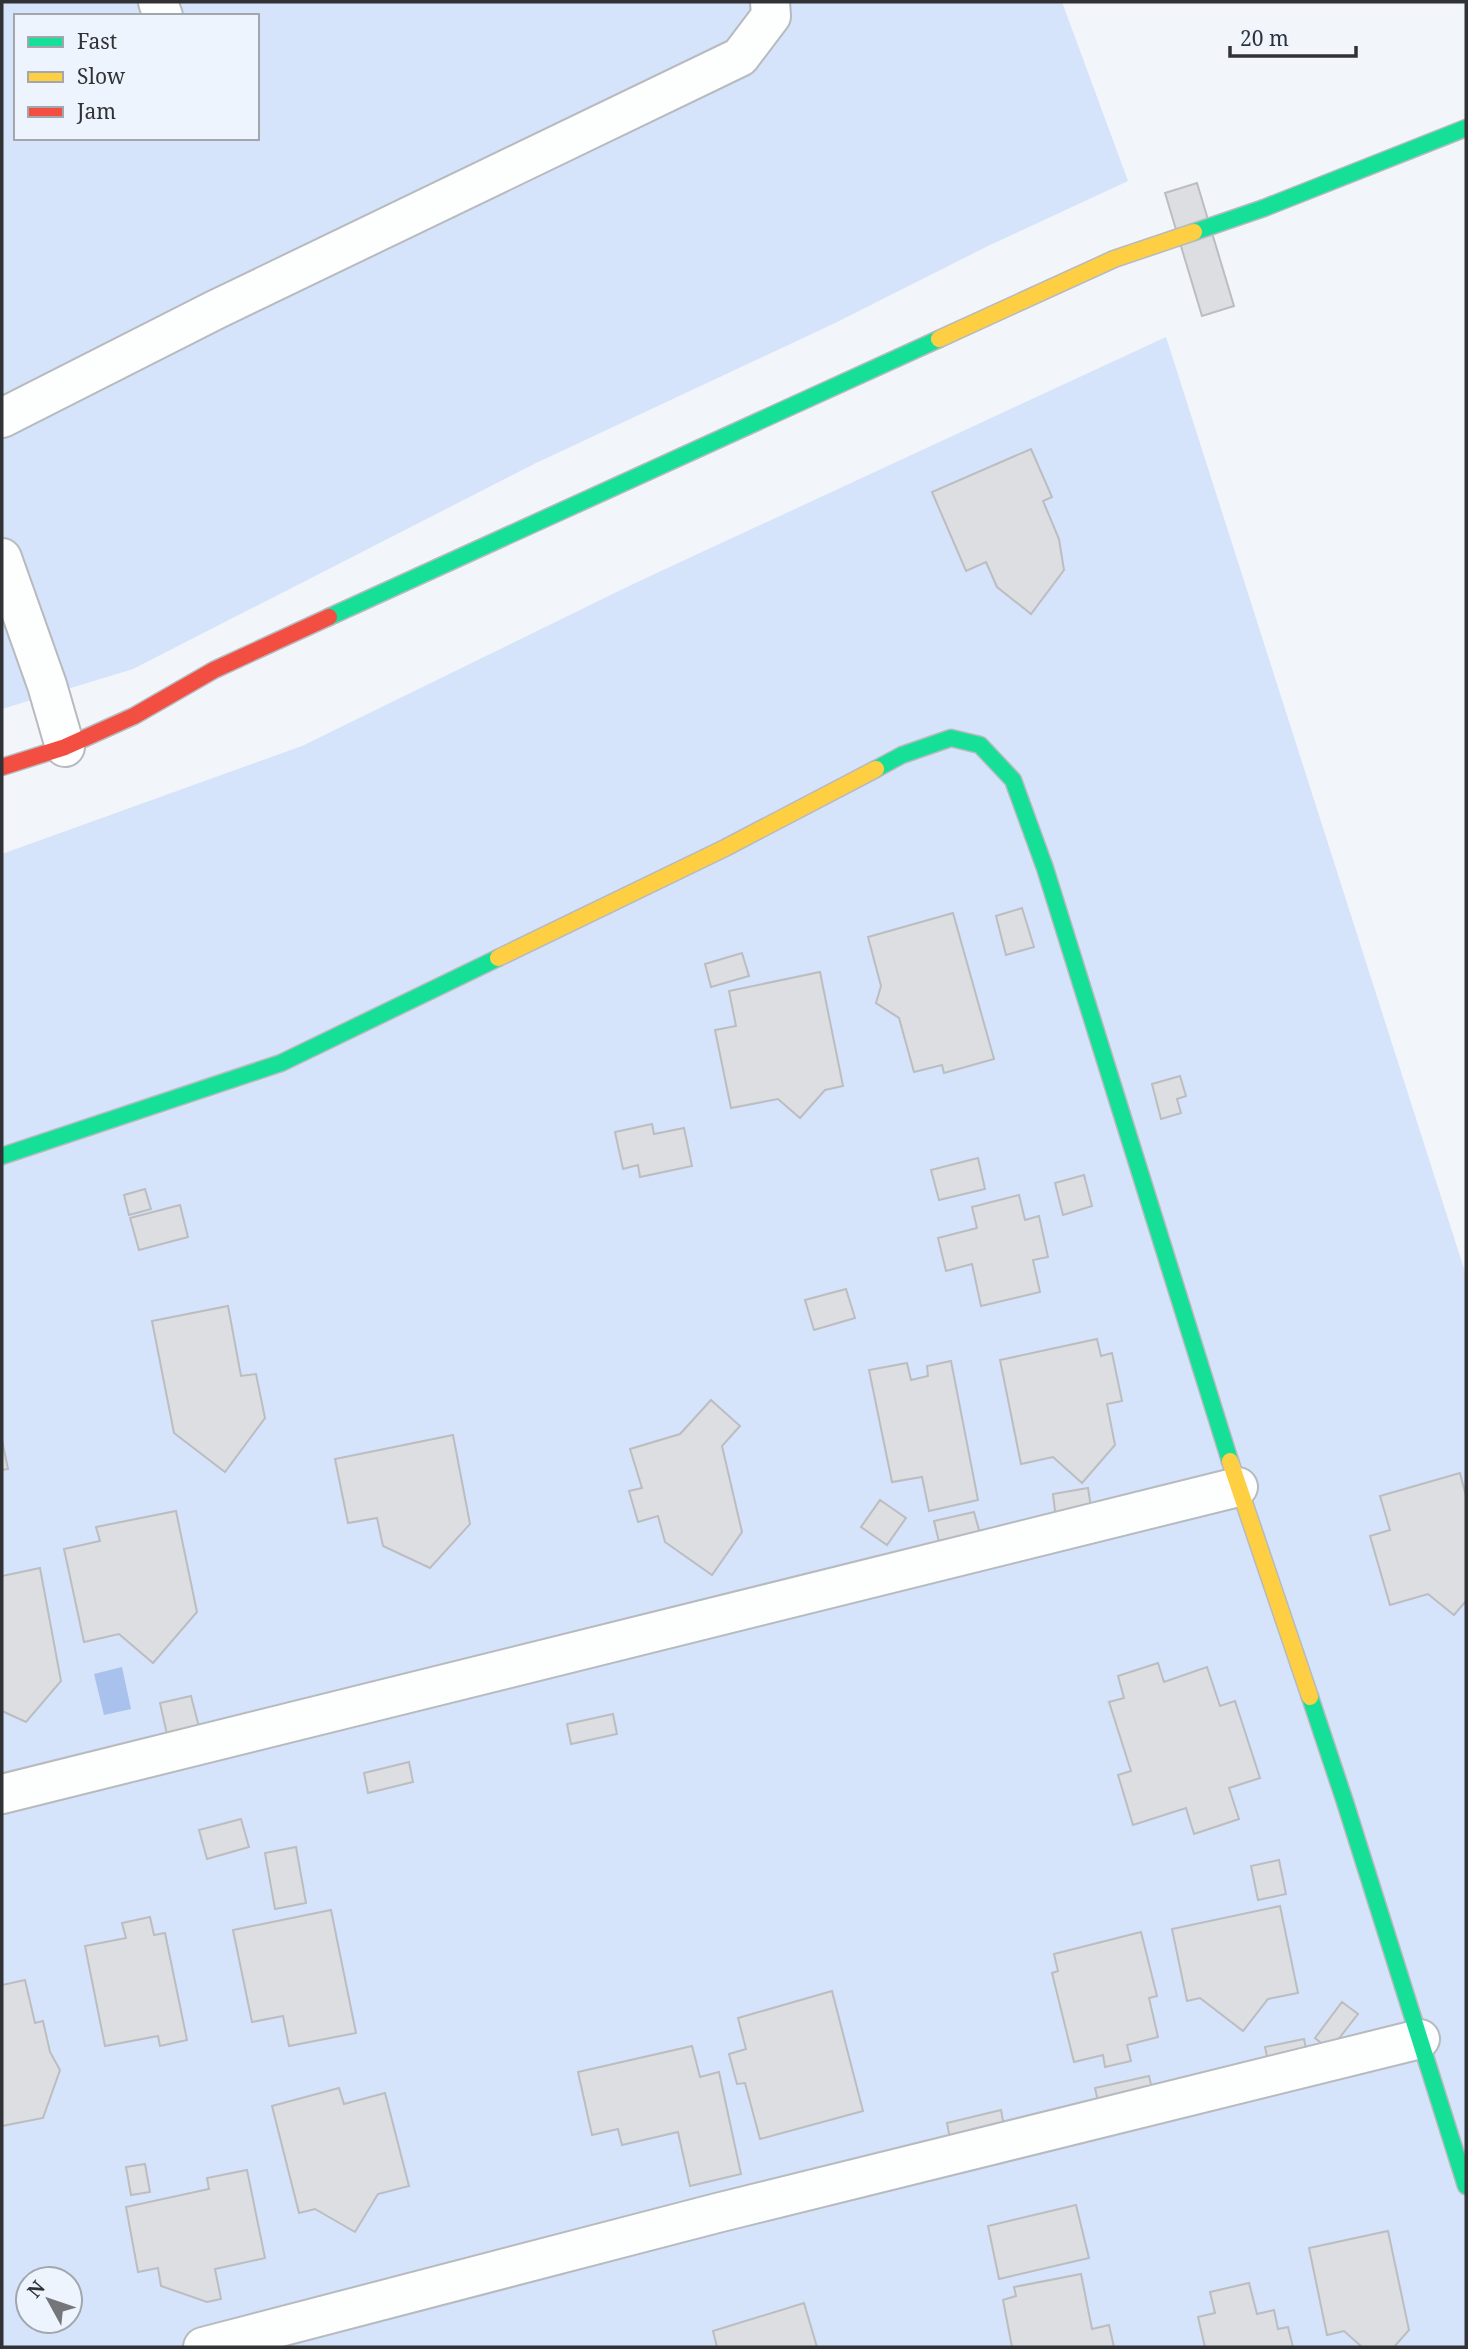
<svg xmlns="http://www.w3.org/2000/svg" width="1468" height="2349" font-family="'Noto Serif',serif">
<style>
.green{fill:#d5e3fb;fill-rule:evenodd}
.water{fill:#a8c1ed}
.building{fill:#dcdee2;stroke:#bbbdc1;stroke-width:2}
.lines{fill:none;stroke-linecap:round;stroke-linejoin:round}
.street-casing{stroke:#b7babe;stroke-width:42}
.fast-casing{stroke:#b7babe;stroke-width:19}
.slow-casing{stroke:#b7babe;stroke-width:19}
.jam-casing{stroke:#b7babe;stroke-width:19}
.street{stroke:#fdfefe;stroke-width:38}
.fast{stroke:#16e098;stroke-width:16}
.slow{stroke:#ffcf43;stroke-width:16}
.jam{stroke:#f24e42;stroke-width:16}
</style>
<rect width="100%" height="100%" fill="#f2f5fa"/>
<path class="green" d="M 2,2 L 1062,2 L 1128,181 L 988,246 L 833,324 L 534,464 L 133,669 L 2,709 ZM 16,16 L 257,16 L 257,138 L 16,138 Z
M 1166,337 L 1466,1275 L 1466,2347 L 2,2347 L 2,854 L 302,746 L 631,585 ZM 28,2279 L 70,2279 L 70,2321 L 28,2321 Z"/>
<path class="water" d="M 122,1667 L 131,1709 L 104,1715 L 94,1674 Z"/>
<path class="building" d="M 1197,183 L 1234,306 L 1202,316 L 1165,193 Z
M 1031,449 L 1052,497 L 1043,501 L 1059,539 L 1064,570 L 1031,614 L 997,587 L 986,562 L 966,571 L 932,492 Z
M 1022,908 L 1034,947 L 1006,955 L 996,916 Z
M 953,913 L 994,1059 L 944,1073 L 942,1065 L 914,1072 L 899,1018 L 876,1003 L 881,986 L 868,937 Z
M 742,953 L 749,976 L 711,987 L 705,964 Z
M 820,972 L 843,1086 L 825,1090 L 800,1118 L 778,1099 L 731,1108 L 715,1030 L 736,1026 L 729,991 Z
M 1180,1076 L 1186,1096 L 1177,1099 L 1181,1113 L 1161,1119 L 1152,1084 Z
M 652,1124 L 654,1134 L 684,1128 L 692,1166 L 640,1177 L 638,1165 L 623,1169 L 615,1132 Z
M 978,1158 L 985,1189 L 939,1200 L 931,1170 Z
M 1084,1175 L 1092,1206 L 1063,1215 L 1055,1183 Z
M 145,1189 L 151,1209 L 129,1215 L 124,1195 Z
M 1019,1195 L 1025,1220 L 1039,1216 L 1048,1257 L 1033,1260 L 1040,1292 L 981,1306 L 972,1264 L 946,1271 L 938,1238 L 977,1228 L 972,1207 Z
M 180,1205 L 188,1237 L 139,1250 L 130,1218 Z
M 846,1289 L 855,1318 L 814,1330 L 805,1300 Z
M 228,1306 L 241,1376 L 256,1374 L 265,1418 L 225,1472 L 174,1433 L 152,1321 Z
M 1097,1339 L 1101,1356 L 1112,1353 L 1122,1401 L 1107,1404 L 1115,1445 L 1082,1483 L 1053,1457 L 1021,1464 L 1000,1360 Z
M 951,1361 L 978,1500 L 929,1511 L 922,1477 L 892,1482 L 869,1370 L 907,1363 L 911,1380 L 928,1376 L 927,1366 Z
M 711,1400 L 740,1426 L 722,1446 L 742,1532 L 712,1575 L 665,1542 L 658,1516 L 638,1522 L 629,1491 L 642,1488 L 630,1449 L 680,1434 Z
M 453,1435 L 470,1524 L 430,1568 L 383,1546 L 377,1518 L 348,1523 L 335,1459 Z
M 2,1440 L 8,1469 L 2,1470 Z
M 1460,1473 L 1466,1496 L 1466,1601 L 1454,1615 L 1428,1594 L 1390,1605 L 1370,1536 L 1390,1530 L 1380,1496 Z
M 1088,1488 L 1092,1513 L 1056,1519 L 1053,1494 Z
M 880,1500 L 906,1518 L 887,1545 L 861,1527 Z
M 176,1511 L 197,1612 L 153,1663 L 119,1634 L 84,1642 L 64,1549 L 100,1541 L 96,1527 Z
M 974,1512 L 981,1537 L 940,1546 L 934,1521 Z
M 40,1568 L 61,1681 L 26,1722 L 2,1711 L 2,1576 Z
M 1158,1663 L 1164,1682 L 1207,1667 L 1220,1706 L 1235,1701 L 1260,1778 L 1229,1788 L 1239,1819 L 1194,1834 L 1186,1808 L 1133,1825 L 1118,1775 L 1131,1771 L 1109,1702 L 1124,1698 L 1118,1676 Z
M 191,1696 L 200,1731 L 168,1739 L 160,1703 Z
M 613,1714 L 617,1734 L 571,1744 L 567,1724 Z
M 409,1762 L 413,1782 L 368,1793 L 364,1773 Z
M 241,1819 L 249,1847 L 207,1859 L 199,1830 Z
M 296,1847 L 306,1903 L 275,1909 L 265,1853 Z
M 1279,1860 L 1286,1894 L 1258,1900 L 1251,1866 Z
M 1280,1906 L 1298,1993 L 1268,1999 L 1243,2031 L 1200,1998 L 1187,2001 L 1172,1929 Z
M 331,1910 L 356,2033 L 289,2046 L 283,2016 L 252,2022 L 233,1930 Z
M 150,1917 L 154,1935 L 165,1933 L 187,2040 L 160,2046 L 158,2036 L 105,2046 L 85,1946 L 126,1938 L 122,1923 Z
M 1141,1932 L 1157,1996 L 1149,1998 L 1158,2037 L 1127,2045 L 1131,2061 L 1105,2067 L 1103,2055 L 1074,2062 L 1052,1973 L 1058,1971 L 1054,1954 Z
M 25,1980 L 35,2023 L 43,2021 L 50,2052 L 60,2070 L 43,2118 L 2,2126 L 2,1985 Z
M 832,1991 L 863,2111 L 760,2139 L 745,2083 L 737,2084 L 729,2054 L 746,2049 L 738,2018 Z
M 1342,2002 L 1358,2014 L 1330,2050 L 1315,2038 Z
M 1304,2039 L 1308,2058 L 1269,2066 L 1265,2047 Z
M 692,2046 L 700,2077 L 719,2072 L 741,2174 L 690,2186 L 678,2132 L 622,2145 L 618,2129 L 592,2135 L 578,2072 Z
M 1149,2076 L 1154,2097 L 1100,2110 L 1095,2088 Z
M 339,2088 L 344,2104 L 385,2093 L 409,2186 L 378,2194 L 355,2232 L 315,2209 L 299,2213 L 272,2106 Z
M 1001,2110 L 1005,2132 L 951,2144 L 947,2123 Z
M 145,2164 L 150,2192 L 131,2195 L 126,2167 Z
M 247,2170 L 265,2258 L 215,2269 L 221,2299 L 207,2302 L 161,2286 L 158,2268 L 138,2272 L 126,2207 L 209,2189 L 207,2178 Z
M 1076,2205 L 1089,2258 L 999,2279 L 988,2226 Z
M 1388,2231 L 1409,2330 L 1394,2347 L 1362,2347 L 1344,2331 L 1327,2335 L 1309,2248 Z
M 1081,2274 L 1092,2329 L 1109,2325 L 1114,2347 L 1012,2347 L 1003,2300 L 1016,2296 L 1014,2287 Z
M 1249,2283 L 1257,2314 L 1274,2310 L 1278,2329 L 1288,2327 L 1293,2347 L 1205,2347 L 1198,2317 L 1215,2313 L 1210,2292 Z
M 804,2303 L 817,2347 L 717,2347 L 713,2331 Z"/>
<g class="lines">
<g class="street-casing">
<path id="street" d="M 158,2 L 163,16
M 2,418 L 215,310 L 740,57 L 771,16 L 770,2
M 2,558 L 47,685 L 65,747
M 2,1794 L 1238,1487
M 203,2347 L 717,2213 L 1420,2039"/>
</g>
<g class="fast-casing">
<path id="fast" d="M 1194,232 L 1264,208 L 1466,128
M 329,617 L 939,339
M 876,769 L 902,755 L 951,738 L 980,745 L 1013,780 L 1045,868 L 1230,1461
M 2,1156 L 281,1063 L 498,958
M 1310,1697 L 1345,1802 L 1466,2186"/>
</g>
<g class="slow-casing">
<path id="slow" d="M 939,339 L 1114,259 L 1194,232
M 498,958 L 725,848 L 876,769
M 1230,1461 L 1310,1697"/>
</g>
<g class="jam-casing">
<path id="jam" d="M 2,767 L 65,747 L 134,716 L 214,670 L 329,617"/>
</g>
<use href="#street" class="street"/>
<use href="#fast" class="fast"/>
<use href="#slow" class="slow"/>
<use href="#jam" class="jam"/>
</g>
<rect width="1468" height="2349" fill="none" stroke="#303235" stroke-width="7"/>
<rect x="14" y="14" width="245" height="126" fill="#eef4fd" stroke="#a2a6ad" stroke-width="2"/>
<rect x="28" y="37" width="35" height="10" fill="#16e098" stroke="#a2a6ad" stroke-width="2"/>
<text x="77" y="49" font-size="21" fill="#303235">Fast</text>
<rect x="28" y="72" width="35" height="10" fill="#ffcf43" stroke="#a2a6ad" stroke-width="2"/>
<text x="77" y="84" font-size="21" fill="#303235">Slow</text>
<rect x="28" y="107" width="35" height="10" fill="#f24e42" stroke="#a2a6ad" stroke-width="2"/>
<text x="77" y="119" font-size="21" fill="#303235">Jam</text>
<g transform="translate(49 2300) rotate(310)"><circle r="33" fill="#eef4fd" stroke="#a2a6ad" stroke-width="2"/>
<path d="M0-5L12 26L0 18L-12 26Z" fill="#74767a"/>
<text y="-10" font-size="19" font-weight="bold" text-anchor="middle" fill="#303235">N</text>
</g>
<path d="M1230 46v10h126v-10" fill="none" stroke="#303235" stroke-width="3.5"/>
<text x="1240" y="46" font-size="21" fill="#303235" stroke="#eef4fd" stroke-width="5" paint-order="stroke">20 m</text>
</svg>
